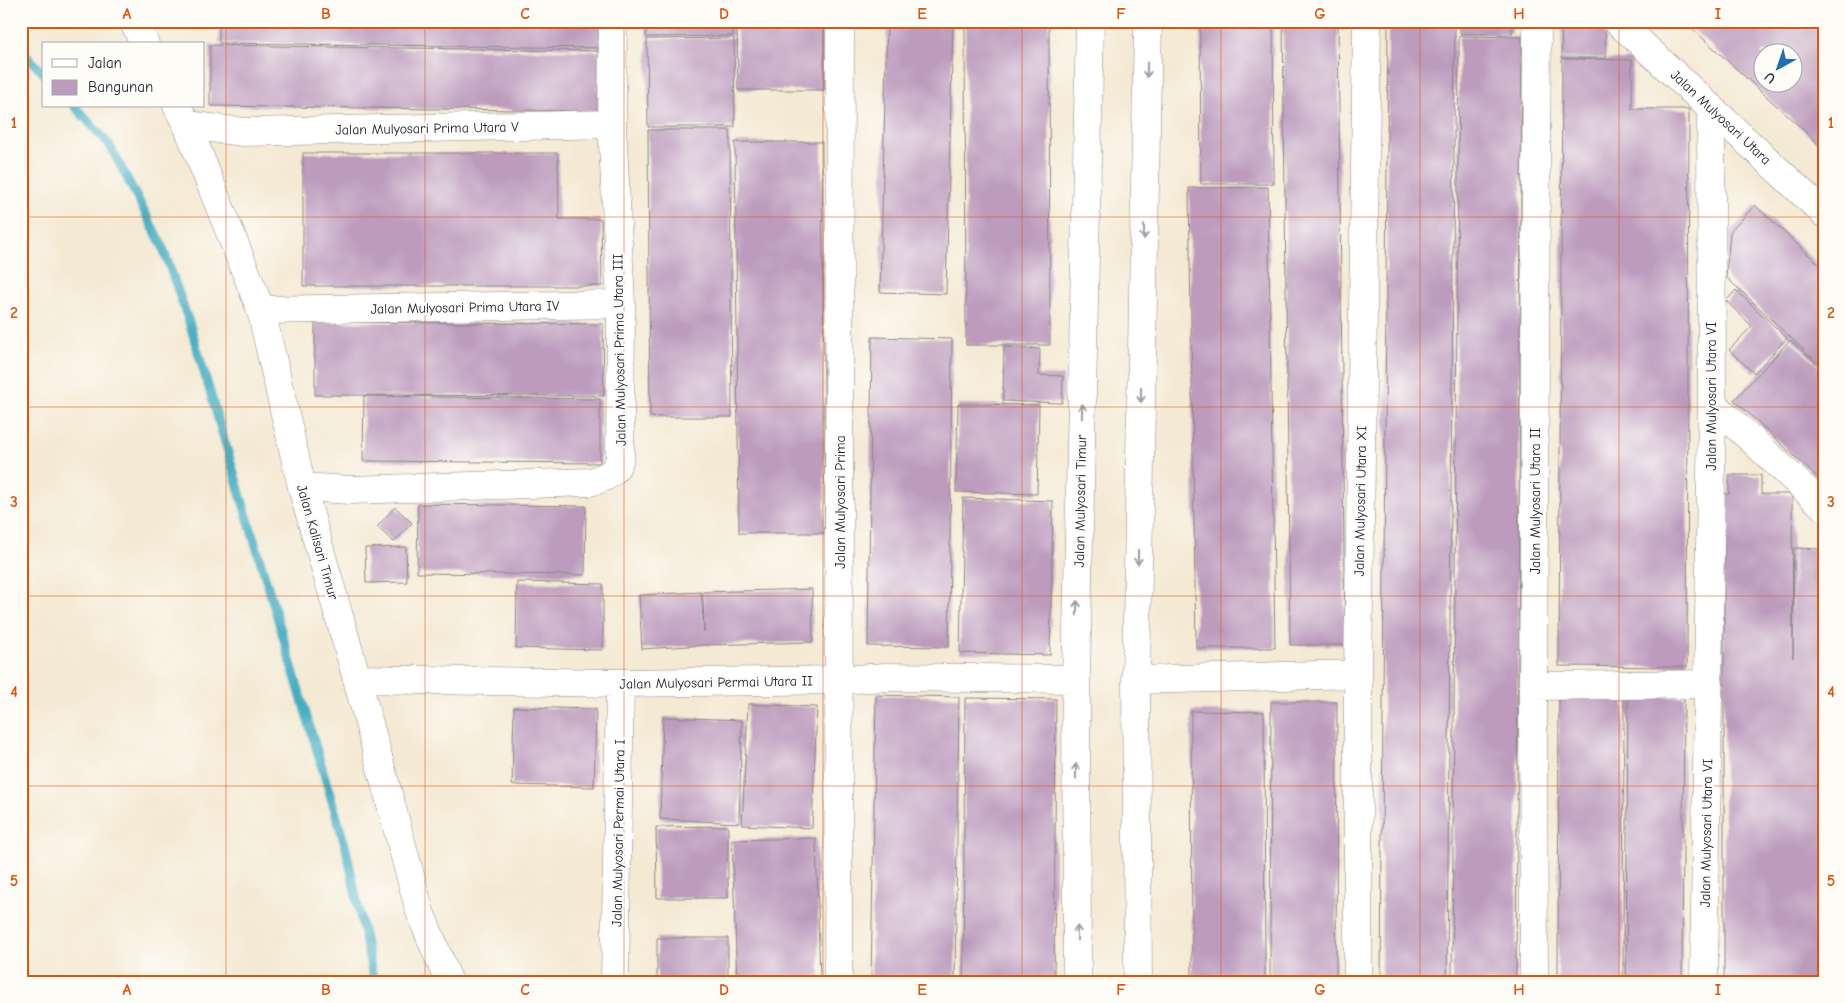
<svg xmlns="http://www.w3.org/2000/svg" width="1845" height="1003" font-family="'Comic Neue',sans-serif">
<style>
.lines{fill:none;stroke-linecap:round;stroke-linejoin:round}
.stream{stroke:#44adc3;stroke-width:9}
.building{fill:#bc9bbd;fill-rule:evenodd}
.minor-casing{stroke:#8b8687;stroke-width:29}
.minor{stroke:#fff;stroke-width:28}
.oneway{stroke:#9c9ca7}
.grid{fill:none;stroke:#de560e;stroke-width:1;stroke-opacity:0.55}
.labels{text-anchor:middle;stroke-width:5;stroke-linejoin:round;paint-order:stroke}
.street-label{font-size:14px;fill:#22223b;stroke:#fdfcf7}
.neatline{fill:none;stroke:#de560e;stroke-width:2}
.grid-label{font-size:16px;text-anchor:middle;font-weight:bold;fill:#de560e}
</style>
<rect width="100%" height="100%" fill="#fdfcf7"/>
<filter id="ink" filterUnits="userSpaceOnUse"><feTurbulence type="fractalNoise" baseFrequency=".02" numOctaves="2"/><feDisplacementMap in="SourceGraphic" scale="10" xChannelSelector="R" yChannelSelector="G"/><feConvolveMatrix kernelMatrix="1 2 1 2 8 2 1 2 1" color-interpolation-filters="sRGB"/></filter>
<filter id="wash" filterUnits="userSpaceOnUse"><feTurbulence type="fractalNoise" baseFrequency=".0096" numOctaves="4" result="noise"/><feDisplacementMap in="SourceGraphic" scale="20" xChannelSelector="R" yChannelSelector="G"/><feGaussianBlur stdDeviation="1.12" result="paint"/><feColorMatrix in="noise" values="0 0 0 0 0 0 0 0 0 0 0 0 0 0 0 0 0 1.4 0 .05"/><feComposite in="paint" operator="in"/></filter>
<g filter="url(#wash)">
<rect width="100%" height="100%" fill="#f4e9d3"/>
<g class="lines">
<path class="stream" d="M 21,50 L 44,74
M 74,106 L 109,144 L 162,245 L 190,325 L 346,848 L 374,982"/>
</g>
<g id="blocks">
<path class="building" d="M 219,21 L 602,21 L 602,48 L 219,43 Z
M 646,21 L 733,21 L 733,36 L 646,37 Z
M 737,21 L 824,21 L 824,90 L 738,90 Z
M 887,21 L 953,21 L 946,294 L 880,292 Z
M 965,21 L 1049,21 L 1050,345 L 966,345 Z
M 1200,21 L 1273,21 L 1274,184 L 1201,184 Z
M 1283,21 L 1338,21 L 1345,645 L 1290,645 Z
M 1388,21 L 1455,21 L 1447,982 L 1381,982 Z
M 1460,21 L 1512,21 L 1512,34 L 1460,34 Z
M 1561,21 L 1605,21 L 1606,58 L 1562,58 Z
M 1684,21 L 1820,21 L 1824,25 L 1824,149 ZM 1762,52 L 1792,52 L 1792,82 L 1762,82 Z
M 1459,36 L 1522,37 L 1516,982 L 1452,982 Z
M 734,38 L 735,127 L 648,127 L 647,39 Z
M 210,45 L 598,51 L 598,111 L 210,106 Z
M 1562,59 L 1632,60 L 1632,109 L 1689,109 L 1687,667 L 1559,666 Z
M 648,130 L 730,130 L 732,417 L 650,417 Z
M 735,142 L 822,142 L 825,533 L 739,533 Z
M 303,153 L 558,153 L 559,219 L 601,219 L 602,286 L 303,286 Z
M 1268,187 L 1275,648 L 1196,648 L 1189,188 Z
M 1755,205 L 1824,269 L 1824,369 L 1726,277 L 1730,232 Z
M 1736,290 L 1787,338 L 1754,373 L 1729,350 L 1752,326 L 1726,301 Z
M 315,322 L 603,324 L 604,396 L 315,395 Z
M 872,337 L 952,339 L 949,647 L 868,646 Z
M 1790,340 L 1824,371 L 1824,484 L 1734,400 Z
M 1004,347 L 1040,349 L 1039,375 L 1063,376 L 1062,403 L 1003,401 Z
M 364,396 L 600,399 L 600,463 L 363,461 Z
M 958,404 L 1039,405 L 1037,494 L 956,492 Z
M 1729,475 L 1761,475 L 1761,494 L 1792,494 L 1793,658 L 1794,548 L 1824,549 L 1824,982 L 1724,982 L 1724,494 L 1729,494 Z
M 963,498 L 1053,501 L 1050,655 L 960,653 Z
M 418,504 L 586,506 L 585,575 L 417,573 Z
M 395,507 L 412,523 L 394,542 L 377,527 Z
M 406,547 L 407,582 L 366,583 L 365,548 Z
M 517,582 L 603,584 L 603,650 L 516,648 Z
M 812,589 L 813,642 L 705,645 L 642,649 L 639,595 L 701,592 L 704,632 L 703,592 Z
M 1559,694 L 1624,694 L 1623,982 L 1558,982 Z
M 876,695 L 959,697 L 955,982 L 871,982 Z
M 1628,696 L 1684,697 L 1682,982 L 1626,982 Z
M 965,698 L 1056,699 L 1054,982 L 963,982 Z
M 1271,702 L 1337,702 L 1336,982 L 1270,982 Z
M 748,704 L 817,707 L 812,828 L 742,825 Z
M 514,707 L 596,709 L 594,787 L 512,785 Z
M 1191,711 L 1264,712 L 1265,982 L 1192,982 Z
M 663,717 L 742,720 L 739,823 L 660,819 Z
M 728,826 L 728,898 L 657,898 L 656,827 Z
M 816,838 L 820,981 L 737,982 L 732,840 Z
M 657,938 L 728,938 L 728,982 L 657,982 Z"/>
</g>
</g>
<g filter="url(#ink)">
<use href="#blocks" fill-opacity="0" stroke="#8b8687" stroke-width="1"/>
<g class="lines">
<g class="minor-casing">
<path id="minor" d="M 133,21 L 145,44
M 1617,21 L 1824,213
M 177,106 L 187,125 L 261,310 L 302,487 L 357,679 L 420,912 L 449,982
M 187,125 L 243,132 L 612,124
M 261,310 L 621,304
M 1712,403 L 1824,507
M 302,487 L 350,490 L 590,482 C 605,478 617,473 620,457 L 621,304 L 612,124 L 613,21
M 357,679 L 620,683 L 839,680 L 885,677 L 1076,679
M 1136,680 L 1358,674
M 1533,686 L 1709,684
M 615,982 L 620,683
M 838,982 L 840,21
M 1077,982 L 1076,679 L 1090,21
M 1138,982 L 1136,680 L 1148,21
M 1358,982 L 1358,674 L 1367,21
M 1534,982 L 1533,686 L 1537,21
M 1704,982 L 1712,403 L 1711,107"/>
</g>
<use href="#minor" class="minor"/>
</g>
<defs><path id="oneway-shaft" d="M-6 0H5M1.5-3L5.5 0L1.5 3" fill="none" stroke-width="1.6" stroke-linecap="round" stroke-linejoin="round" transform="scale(1.25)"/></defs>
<g class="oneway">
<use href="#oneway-shaft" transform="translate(1147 70) rotate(91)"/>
<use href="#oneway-shaft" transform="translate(1144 232) rotate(91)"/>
<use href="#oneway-shaft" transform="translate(1141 395) rotate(91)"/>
<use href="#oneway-shaft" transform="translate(1082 411) rotate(-89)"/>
<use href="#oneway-shaft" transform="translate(1138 557) rotate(91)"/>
<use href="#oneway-shaft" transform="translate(1077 608) rotate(-89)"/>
<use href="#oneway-shaft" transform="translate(1076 771) rotate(-90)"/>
<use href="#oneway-shaft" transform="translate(1077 933) rotate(-90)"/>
</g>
</g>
<path class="grid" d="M 226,21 L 226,982M 425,21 L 425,982M 624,21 L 624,982M 823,21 L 823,982M 1022,21 L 1022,982M 1221,21 L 1221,982M 1420,21 L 1420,982M 1619,21 L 1619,982M 21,217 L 1824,217M 21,407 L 1824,407M 21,596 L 1824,596M 21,786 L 1824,786"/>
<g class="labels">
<g class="street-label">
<text transform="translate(1721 117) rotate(43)" y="5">Jalan Mulyosari Utara</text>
<text transform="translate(427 128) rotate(-1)" y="5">Jalan Mulyosari Prima Utara V</text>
<text transform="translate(465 307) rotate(-1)" y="5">Jalan Mulyosari Prima Utara IV</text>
<text transform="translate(619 350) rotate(-91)" y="5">Jalan Mulyosari Prima Utara III</text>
<text transform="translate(1711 396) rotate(-90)" y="5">Jalan Mulyosari Utara VI</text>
<text transform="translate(1080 501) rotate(-89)" y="5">Jalan Mulyosari Timur</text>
<text transform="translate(1360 501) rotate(-89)" y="5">Jalan Mulyosari Utara XI</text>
<text transform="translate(1535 501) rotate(-90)" y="5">Jalan Mulyosari Utara II</text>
<text transform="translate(840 502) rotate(-90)" y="5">Jalan Mulyosari Prima</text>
<text transform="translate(318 542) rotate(74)" y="5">Jalan Kalisari Timur</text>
<text transform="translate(716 682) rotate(-1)" y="5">Jalan Mulyosari Permai Utara II</text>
<text transform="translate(618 833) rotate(-89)" y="5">Jalan Mulyosari Permai Utara I</text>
<text transform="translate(1706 833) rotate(-89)" y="5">Jalan Mulyosari Utara VI</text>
</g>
</g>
<rect width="1845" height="1003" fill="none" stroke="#fdfcf7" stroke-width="55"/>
<rect x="42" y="42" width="162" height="65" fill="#fdfcf7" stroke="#a5a5ac"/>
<rect x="52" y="59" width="25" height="8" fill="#ffffff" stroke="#a5a5ac"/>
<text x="88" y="68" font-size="15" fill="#22223b">Jalan</text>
<rect x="52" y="80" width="25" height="15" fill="#bc9bbd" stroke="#a5a5ac"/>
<text x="88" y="92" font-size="15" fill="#22223b">Bangunan</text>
<g transform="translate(1778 68) rotate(220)"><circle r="24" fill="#fdfcf7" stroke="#a5a5ac"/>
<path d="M0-4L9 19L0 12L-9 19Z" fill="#1f6fb2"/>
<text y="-8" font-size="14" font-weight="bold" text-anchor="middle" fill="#22223b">U</text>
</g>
<rect x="28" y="28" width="1790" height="948" class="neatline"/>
<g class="grid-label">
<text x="127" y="19">A</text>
<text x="326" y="19">B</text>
<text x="525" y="19">C</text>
<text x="724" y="19">D</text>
<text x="922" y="19">E</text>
<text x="1121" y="19">F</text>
<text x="1320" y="19">G</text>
<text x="1519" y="19">H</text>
<text x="1718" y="19">I</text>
<text x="14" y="128">1</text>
<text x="1831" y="128">1</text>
<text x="14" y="318">2</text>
<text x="1831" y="318">2</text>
<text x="14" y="507">3</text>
<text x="1831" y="507">3</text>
<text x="14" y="697">4</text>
<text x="1831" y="697">4</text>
<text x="14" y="886">5</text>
<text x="1831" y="886">5</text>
<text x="127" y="995">A</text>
<text x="326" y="995">B</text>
<text x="525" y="995">C</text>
<text x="724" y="995">D</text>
<text x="922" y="995">E</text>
<text x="1121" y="995">F</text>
<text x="1320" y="995">G</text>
<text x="1519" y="995">H</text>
<text x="1718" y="995">I</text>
</g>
</svg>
